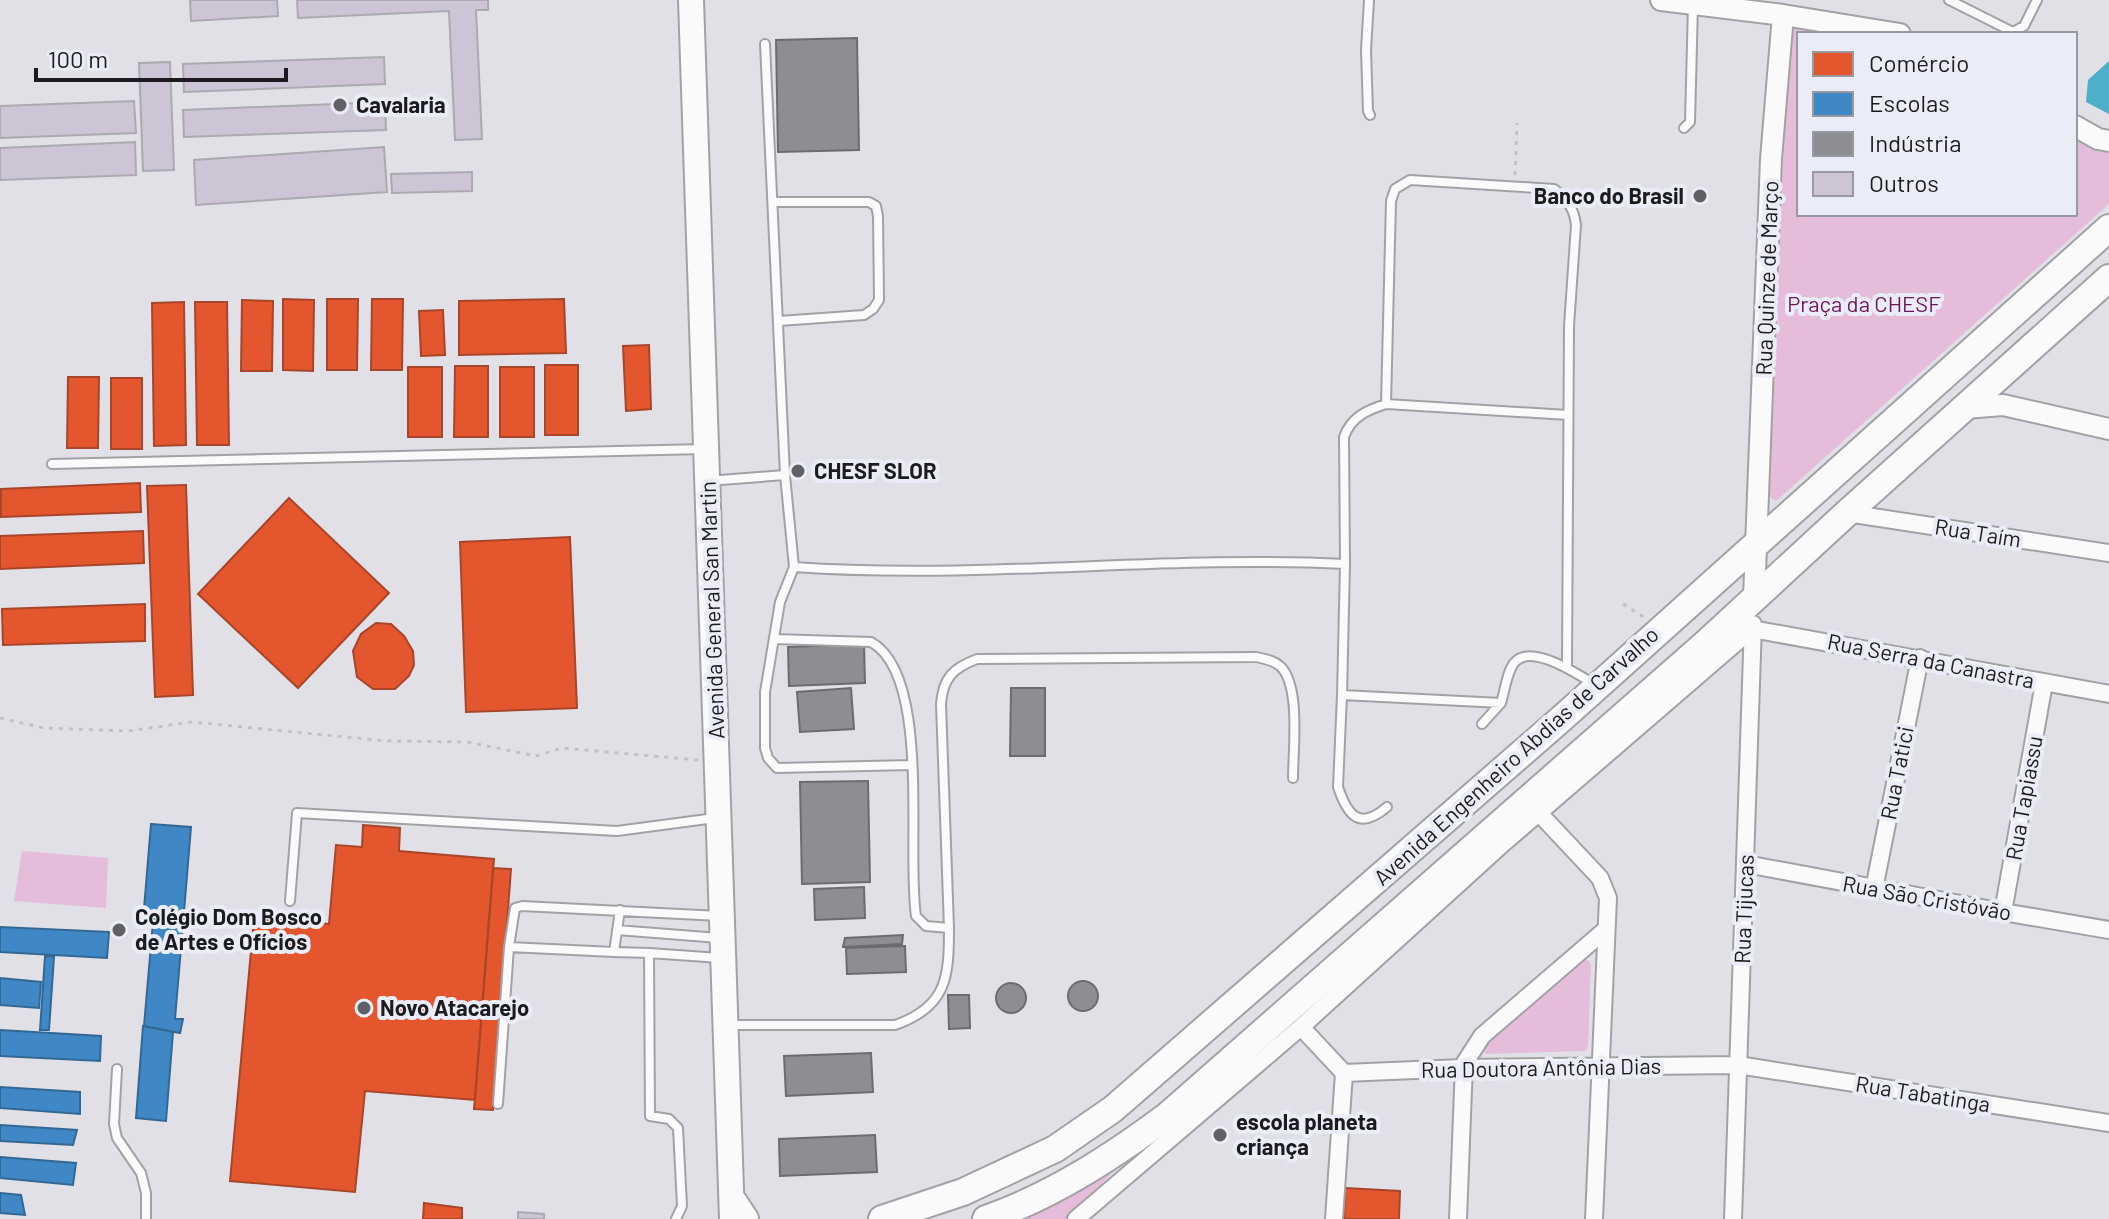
<svg xmlns="http://www.w3.org/2000/svg" width="2109" height="1219" font-family="Barlow,sans-serif">
<style>
.green{fill:#e5bcd9}
.water{fill:#4eb0c8}
.shops{fill:#e4572e;stroke:#a8452a;stroke-width:2}
.schools{fill:#3f88c5;stroke:#346894;stroke-width:2}
.industry{fill:#8d8d92;stroke:#6b6b70;stroke-width:2}
.building{fill:#cdc5d6;stroke:#abaaae;stroke-width:2}
.lines{fill:none;stroke-linecap:round;stroke-linejoin:round}
.service-casing{stroke:#a2a2a6;stroke-width:12}
.minor-casing{stroke:#a2a2a6;stroke-width:20}
.tertiary-casing{stroke:#a2a2a6;stroke-width:24}
.primary-casing{stroke:#a2a2a6;stroke-width:28}
.trunk-casing{stroke:#a2a2a6;stroke-width:30}
.path{stroke:#c2c2c4;stroke-width:3;stroke-dasharray:4 6;stroke-linecap:butt}
.service{stroke:#fafafb;stroke-width:8}
.minor{stroke:#fafafb;stroke-width:16}
.tertiary{stroke:#fafafb;stroke-width:20}
.primary{stroke:#fafafb;stroke-width:24}
.trunk{stroke:#fafafb;stroke-width:26}
.poi-dot{fill:#616165;stroke:#eaecf7;stroke-width:3}
.labels{text-anchor:middle;stroke-width:8;stroke-linejoin:round;paint-order:stroke}
.poi-label{font-size:22px;font-weight:bold;fill:#1c1c20;stroke:#eaecf7;text-anchor:start}
.street-label{font-size:22px;fill:#1c1c20;stroke:#eaecf7}
.park-label{font-size:22px;fill:#701559;stroke:#eaecf7}
</style>
<rect width="100%" height="100%" fill="#e0e0e6"/>
<path class="green" d="M 1790,28 L 1840,34 L 1799,34 L 1799,214 L 2075,214 L 2075,139 L 2109,149 L 2109,204 L 1776,501 L 1768,496 L 1780,35 Z
M 22,851 L 108,858 L 106,908 L 14,901 Z
M 1585,958 L 1591,964 L 1588,1047 L 1585,1051 L 1486,1054 L 1483,1049 L 1485,1044 Z
M 1149,1136 L 1066,1219 L 1013,1219 Z"/>
<path class="water" d="M 2109,61 L 2109,114 L 2086,102 L 2088,80 Z"/>
<path class="shops" d="M 283,299 L 314,300 L 313,371 L 283,370 Z
M 327,299 L 358,299 L 357,370 L 327,370 Z
M 372,299 L 403,299 L 402,370 L 371,370 Z
M 564,299 L 566,353 L 459,355 L 459,301 Z
M 242,300 L 273,301 L 272,371 L 241,371 Z
M 184,302 L 186,445 L 154,446 L 152,303 Z
M 195,302 L 227,302 L 229,445 L 197,445 Z
M 443,310 L 445,355 L 421,356 L 419,311 Z
M 649,345 L 651,409 L 626,411 L 623,346 Z
M 545,365 L 578,365 L 578,435 L 545,435 Z
M 455,366 L 488,366 L 488,437 L 454,437 Z
M 408,367 L 442,367 L 442,437 L 408,437 Z
M 500,367 L 534,367 L 534,437 L 500,437 Z
M 68,377 L 99,377 L 98,448 L 67,448 Z
M 111,378 L 142,378 L 142,449 L 111,449 Z
M 140,483 L 141,512 L 1,517 L 1,489 Z
M 186,485 L 193,695 L 155,697 L 147,486 Z
M 289,498 L 389,593 L 298,688 L 198,594 Z
M 143,531 L 144,563 L 0,569 L 0,536 Z
M 570,537 L 577,708 L 466,712 L 460,542 Z
M 145,604 L 145,641 L 3,645 L 2,609 Z
M 376,623 L 391,624 L 404,636 L 413,651 L 414,665 L 409,676 L 395,689 L 373,689 L 357,677 L 353,651 L 361,634 Z
M 363,825 L 400,828 L 399,851 L 494,859 L 475,1100 L 365,1091 L 355,1192 L 230,1181 L 254,918 L 329,924 L 336,845 L 362,847 Z
M 493,868 L 511,869 L 493,1110 L 474,1109 Z
M 1345,1188 L 1400,1191 L 1399,1219 L 1344,1219 Z
M 424,1203 L 462,1208 L 462,1219 L 423,1219 Z"/>
<path class="schools" d="M 151,824 L 191,827 L 183,924 L 143,921 Z
M 153,922 L 183,924 L 175,1019 L 183,1019 L 180,1033 L 144,1026 Z
M 0,927 L 109,932 L 107,958 L 0,952 Z
M 45,956 L 54,957 L 49,1030 L 40,1030 Z
M 0,978 L 41,982 L 39,1008 L 0,1005 Z
M 143,1026 L 173,1032 L 166,1121 L 136,1118 Z
M 0,1030 L 101,1036 L 100,1061 L 0,1056 Z
M 0,1087 L 80,1092 L 80,1114 L 0,1108 Z
M 0,1125 L 77,1130 L 73,1145 L 0,1141 Z
M 0,1157 L 76,1163 L 73,1185 L 0,1178 Z
M 0,1193 L 21,1195 L 25,1215 L 0,1213 Z"/>
<path class="industry" d="M 857,38 L 859,150 L 778,152 L 776,40 Z
M 864,644 L 865,683 L 789,686 L 788,647 Z
M 851,688 L 854,729 L 800,732 L 797,692 Z
M 1011,688 L 1045,688 L 1045,756 L 1010,756 Z
M 868,781 L 870,882 L 802,884 L 800,782 Z
M 864,887 L 865,918 L 815,920 L 814,889 Z
M 903,935 L 902,944 L 843,947 L 845,938 Z
M 905,946 L 906,972 L 847,974 L 846,948 Z
M1068 996a15 15 0 1 1 30 0a15 15 0 1 1-30 0Z
M996 998a15 15 0 1 1 30 0a15 15 0 1 1-30 0Z
M 948,995 L 969,995 L 970,1028 L 949,1029 Z
M 871,1053 L 873,1092 L 786,1096 L 784,1056 Z
M 875,1135 L 877,1172 L 780,1176 L 779,1139 Z"/>
<path class="building" d="M 190,0 L 277,0 L 278,16 L 191,21 Z
M 297,0 L 488,0 L 488,10 L 476,10 L 482,139 L 455,140 L 449,11 L 298,18 Z
M 384,57 L 385,84 L 184,92 L 183,64 Z
M 170,62 L 174,170 L 143,171 L 139,63 Z
M 134,101 L 136,133 L 0,138 L 0,106 Z
M 385,102 L 386,130 L 184,137 L 183,110 Z
M 135,142 L 136,175 L 0,180 L 0,148 Z
M 384,147 L 387,192 L 196,205 L 194,160 Z
M 472,172 L 472,191 L 392,193 L 391,174 Z
M 518,1212 L 544,1214 L 544,1219 L 518,1219 Z"/>
<g class="lines">
<g class="service-casing">
<path id="service" d="M 1369,0 L 1366,50 L 1368,111 L 1370,115
M 1949,0 L 2013,32 L 2024,26 L 2037,0
M 765,44 L 785,475
M 1684,128 L 1690,122 L 1693,4
M 773,202 L 869,202 L 876,206 L 878,216 L 879,300 L 873,309 L 864,315 L 779,321
M 1386,404 L 1391,201 L 1395,189 L 1410,180 L 1554,189 C 1567,199 1574,208 1576,225 L 1569,326 L 1567,666
M 52,464 L 705,449
M 708,481 L 785,475 L 794,567 C 978,580 1161,555 1345,564 L 1342,695 L 1501,703 C 1505,691 1507,669 1516,661 C 1533,645 1578,674 1592,683
M 1345,564 L 1344,437 C 1351,417 1367,410 1386,404 L 1568,415
M 794,567 L 780,602 L 765,692 L 765,748 L 768,758 L 777,768 L 912,765
M 1342,695 L 1338,787 C 1348,817 1360,830 1387,807
M 1482,724 L 1501,703
M 290,901 L 297,813 L 617,831 L 715,818
M 620,910 L 614,952 L 649,953 L 650,1116 L 669,1119 L 678,1128 L 682,1206 L 676,1219
M 949,928 L 941,704 C 943,678 953,668 977,659 L 1256,657 C 1265,659 1273,660 1280,666 C 1301,685 1293,750 1293,778
M 617,930 L 719,938
M 509,947 L 614,952
M 649,953 L 720,958
M 727,1025 L 895,1025 C 947,1007 949,977 949,928 L 926,926 L 916,916 C 906,854 932,675 871,642 L 774,639
M 117,1069 L 114,1124 L 117,1138 L 141,1173 L 146,1193 L 146,1219
M 498,1104 L 509,947 L 515,908 L 522,906 L 720,916"/>
</g>
<g class="minor-casing">
<path id="minor" d="M 1847,513 L 2109,553
M 1539,813 L 1600,878 L 1608,898 L 1594,1219
M 1746,864 L 2003,912 L 2109,930
M 1874,889 L 1920,658
M 2003,912 L 2044,683
M 1301,1027 L 1344,1073 L 1334,1219
M 1344,1073 L 1463,1068 L 1738,1065 L 2109,1123
M 1076,1219 L 1301,1027 L 1499,847 L 1752,629 L 2109,694
M 1458,1219 L 1464,1064 L 1482,1036 L 1604,931
M 1733,1219 L 1753,624"/>
</g>
<g class="tertiary-casing">
<path id="tertiary" d="M 1661,0 L 1783,15 L 1900,34
M 2075,126 L 2098,139 L 2109,141
M 1965,408 L 2003,405 L 2109,429
M 1754,598 L 1771,159 L 1783,15"/>
</g>
<g class="primary-casing">
<path id="primary" d="M 691,0 L 732,1219"/>
</g>
<g class="trunk-casing">
<path id="trunk" d="M 733,1201 L 745,1219
M 882,1219 L 963,1192 L 1055,1149 L 1113,1109 L 1560,720 L 2109,228
M 986,1219 C 1052,1196 1112,1157 1167,1116 L 1705,644 L 1847,513 L 2109,278"/>
</g>
<path class="path" d="M 1515,175 L 1517,123
M 1623,604 L 1644,617
M 0,718 L 44,728 L 128,731 L 192,722 L 387,741 L 468,742 L 536,756 L 562,748 L 698,760"/>
<use href="#service" class="service"/>
<use href="#minor" class="minor"/>
<use href="#tertiary" class="tertiary"/>
<use href="#primary" class="primary"/>
<use href="#trunk" class="trunk"/>
</g>
<g class="poi-dot">
<circle cx="340" cy="105" r="8"/>
<circle cx="1700" cy="196" r="8"/>
<circle cx="798" cy="471" r="8"/>
<circle cx="119" cy="930" r="8"/>
<circle cx="364" cy="1008" r="8"/>
<circle cx="1220" cy="1135" r="8"/>
</g>
<g class="labels">
<g class="poi-label">
<text x="356" y="113">Cavalaria</text>
<text x="1684" y="204" text-anchor="end">Banco do Brasil</text>
<text x="814" y="479">CHESF SLOR</text>
<text x="135" y="925">Colégio Dom Bosco<tspan x="135" dy="25">de Artes e Ofícios</tspan></text>
<text x="380" y="1016">Novo Atacarejo</text>
<text x="1236" y="1130">escola planeta<tspan x="1236" dy="25">criança</tspan></text>
</g>
<g class="street-label">
<text transform="translate(1767 278) rotate(-88)" y="8">Rua Quinze de Março</text>
<text transform="translate(1978 533) rotate(9)" y="8">Rua Taím</text>
<text transform="translate(712 610) rotate(-92)" y="8">Avenida General San Martin</text>
<text transform="translate(1931 661) rotate(11)" y="8">Rua Serra da Canastra</text>
<text transform="translate(1516 756) rotate(-42)" y="8">Avenida Engenheiro Abdias de Carvalho</text>
<text transform="translate(1897 773) rotate(-79)" y="8">Rua Tatici</text>
<text transform="translate(2024 798) rotate(-80)" y="8">Rua Tapiassu</text>
<text transform="translate(1927 898) rotate(10)" y="8">Rua São Cristóvão</text>
<text transform="translate(1744 909) rotate(-88)" y="8">Rua Tijucas</text>
<text transform="translate(1541 1068) rotate(-1)" y="8">Rua Doutora Antônia Dias</text>
<text transform="translate(1923 1094) rotate(9)" y="8">Rua Tabatinga</text>
</g>
<g class="park-label">
<text x="1864" y="312">Praça da CHESF</text>
</g>
</g>
<rect x="1797" y="32" width="280" height="184" fill="#eaecf7" stroke="#9899a1" stroke-width="2"/>
<rect x="1813" y="52" width="40" height="24" fill="#e4572e" stroke="#9899a1" stroke-width="2"/>
<text x="1869" y="72" font-size="24" fill="#1c1c20">Comércio</text>
<rect x="1813" y="92" width="40" height="24" fill="#3f88c5" stroke="#9899a1" stroke-width="2"/>
<text x="1869" y="112" font-size="24" fill="#1c1c20">Escolas</text>
<rect x="1813" y="132" width="40" height="24" fill="#8d8d92" stroke="#9899a1" stroke-width="2"/>
<text x="1869" y="152" font-size="24" fill="#1c1c20">Indústria</text>
<rect x="1813" y="172" width="40" height="24" fill="#cdc5d6" stroke="#9899a1" stroke-width="2"/>
<text x="1869" y="192" font-size="24" fill="#1c1c20">Outros</text>
<path d="M36 68v12h250v-12" fill="none" stroke="#1c1c20" stroke-width="4"/>
<text x="48" y="68" font-size="24" fill="#1c1c20" stroke="#eaecf7" stroke-width="6" paint-order="stroke">100 m</text>
</svg>
